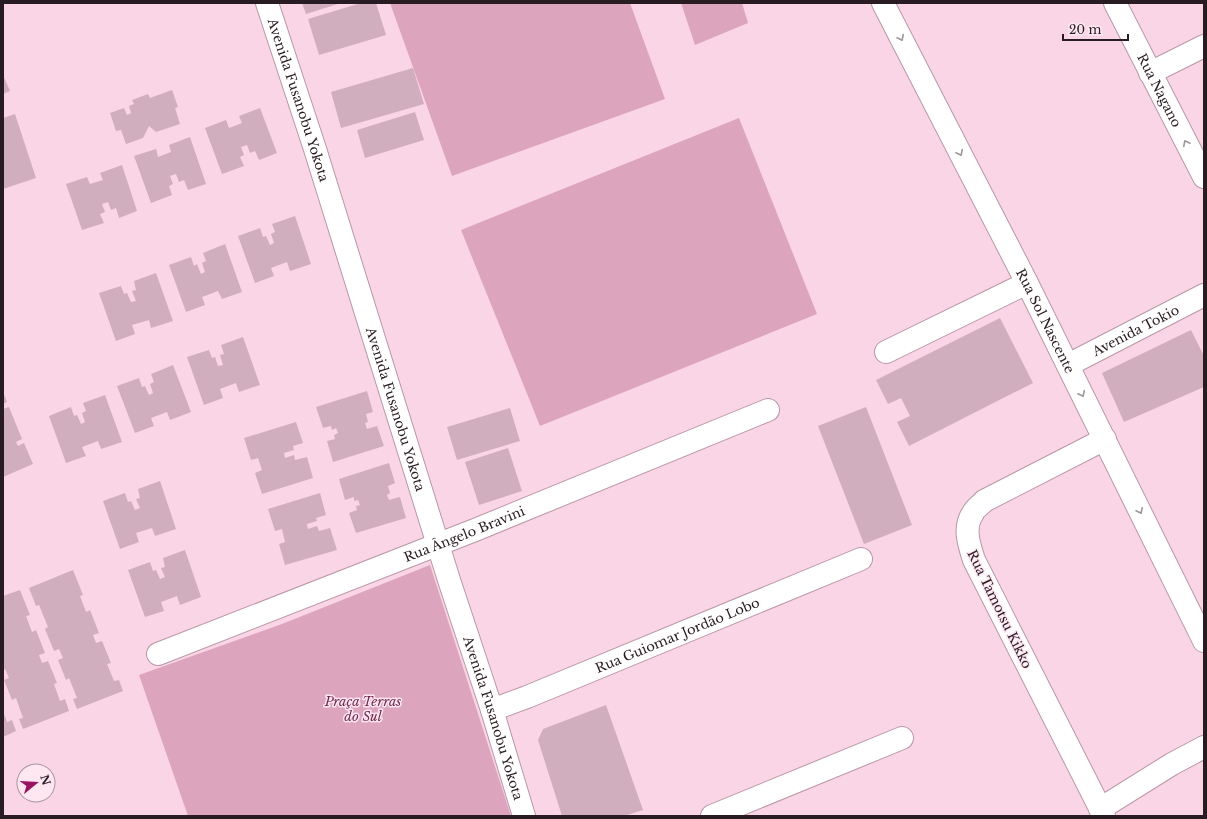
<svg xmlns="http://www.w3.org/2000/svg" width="1207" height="819" font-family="'Libre Baskerville',serif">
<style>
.green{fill:#dda5bd}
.building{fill:#d1aebd}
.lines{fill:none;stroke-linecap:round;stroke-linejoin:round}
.minor-casing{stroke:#ba97a6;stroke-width:24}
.minor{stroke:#fff;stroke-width:22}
.oneway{stroke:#9e989b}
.labels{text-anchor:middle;stroke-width:3;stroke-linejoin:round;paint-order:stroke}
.street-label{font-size:13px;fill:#281b21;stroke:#fee7f0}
.park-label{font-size:13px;font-style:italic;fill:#73284f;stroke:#fee7f0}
</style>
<rect width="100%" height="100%" fill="#fad5e5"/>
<path class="green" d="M 390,3 L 630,3 L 665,99 L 452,176 Z
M 681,3 L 742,3 L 748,23 L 695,45 Z
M 739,118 L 817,314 L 540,426 L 461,230 Z
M 430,565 L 511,816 L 188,816 L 139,675 L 282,624 Z"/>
<path class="building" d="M 302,3 L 341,3 L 306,14 Z
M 361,3 L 376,3 L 386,35 L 319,55 L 308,19 Z
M 413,68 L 424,104 L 341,128 L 331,92 Z
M 3,75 L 10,91 L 3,94 Z
M 172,90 L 178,107 L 175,108 L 180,124 L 156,132 L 149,126 L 143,138 L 126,144 L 121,130 L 116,131 L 110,113 L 124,108 L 127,115 L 131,113 L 129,106 L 134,104 L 132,100 L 148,94 L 150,98 Z
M 260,108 L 277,153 L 259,160 L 255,151 L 250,153 L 247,145 L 241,147 L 244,155 L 240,157 L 244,166 L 222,174 L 205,128 L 226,120 L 229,128 L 242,123 L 239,116 Z
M 415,112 L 424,140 L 365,158 L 357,130 Z
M 15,114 L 36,178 L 3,189 L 3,118 Z
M 190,137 L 206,184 L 188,190 L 184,180 L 179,182 L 176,174 L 170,176 L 173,184 L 169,186 L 172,195 L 151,203 L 134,156 L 156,149 L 158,157 L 171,152 L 169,145 Z
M 122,165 L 137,211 L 119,218 L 116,208 L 111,210 L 108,202 L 102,204 L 105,212 L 100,214 L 104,223 L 82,230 L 66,184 L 87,177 L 90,184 L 103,180 L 100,173 Z
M 295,216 L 311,264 L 290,271 L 287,262 L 271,268 L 274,276 L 255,283 L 238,236 L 260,228 L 263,237 L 266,236 L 270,245 L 274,243 L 271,234 L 275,232 L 272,224 Z
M 225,244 L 242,292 L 222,299 L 218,291 L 202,297 L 205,305 L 186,312 L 169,265 L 191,257 L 194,266 L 197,264 L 201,274 L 205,272 L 202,263 L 206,261 L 203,253 Z
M 156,273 L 173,321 L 151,328 L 149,320 L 132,325 L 135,334 L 116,341 L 99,293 L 121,286 L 124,294 L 127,293 L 131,302 L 136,301 L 132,291 L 136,290 L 134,281 Z
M 1000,318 L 1033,383 L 909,446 L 897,422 L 910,416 L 901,398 L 888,404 L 876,380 Z
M 1191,330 L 1204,356 L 1204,387 L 1124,422 L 1102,373 Z
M 243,337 L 260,385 L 239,392 L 236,383 L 220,389 L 223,398 L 204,405 L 187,357 L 209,350 L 212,358 L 215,357 L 218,366 L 223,365 L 220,355 L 224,354 L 221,345 Z
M 173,365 L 191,412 L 170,420 L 167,412 L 151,418 L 154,426 L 135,433 L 117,386 L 139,378 L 142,387 L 145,386 L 149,395 L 153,393 L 150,384 L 154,382 L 151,374 Z
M 367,391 L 373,412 L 366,414 L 368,422 L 365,423 L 367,429 L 377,426 L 384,446 L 333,462 L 327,441 L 335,439 L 334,435 L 338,433 L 336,428 L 332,430 L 331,426 L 323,428 L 316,407 Z
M 3,392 L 7,402 L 3,404 Z
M 105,395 L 122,442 L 101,449 L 98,441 L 82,447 L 86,456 L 66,463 L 49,416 L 71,407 L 74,416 L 77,415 L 81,424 L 85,422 L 82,413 L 86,411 L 83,403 Z
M 9,407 L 22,439 L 16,442 L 18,446 L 24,443 L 33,464 L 3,477 L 3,409 Z
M 866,407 L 912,525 L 864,544 L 818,426 Z
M 510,408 L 520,441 L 457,460 L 447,427 Z
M 296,422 L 303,443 L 293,446 L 294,450 L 284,453 L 285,458 L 294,455 L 295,460 L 307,457 L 313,478 L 262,494 L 255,473 L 262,470 L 258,458 L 251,460 L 244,438 Z
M 508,448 L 522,491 L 479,505 L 465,462 Z
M 389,463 L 395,483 L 388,486 L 390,493 L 387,495 L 389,500 L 400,497 L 406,518 L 356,533 L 349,513 L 357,510 L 356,506 L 360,505 L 358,500 L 354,501 L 354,497 L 345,500 L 339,479 Z
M 160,481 L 176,529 L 155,536 L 152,528 L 136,533 L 139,542 L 120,549 L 103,501 L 125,493 L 128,502 L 131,501 L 135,510 L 140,508 L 136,499 L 140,498 L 138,489 Z
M 320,493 L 326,515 L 316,518 L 317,521 L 307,524 L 308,529 L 317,526 L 319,531 L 330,528 L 337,550 L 285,565 L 279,544 L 285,542 L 282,529 L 275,531 L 268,509 Z
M 185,550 L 201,597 L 180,605 L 177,596 L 161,602 L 164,611 L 145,617 L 128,570 L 150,562 L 153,571 L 156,570 L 160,579 L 165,577 L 161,568 L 165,567 L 163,558 Z
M 73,570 L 83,595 L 80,596 L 86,612 L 90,610 L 99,633 L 93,635 L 96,643 L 102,641 L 111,663 L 107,664 L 114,681 L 119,680 L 123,691 L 77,709 L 73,699 L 77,698 L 69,678 L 66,680 L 58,660 L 63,658 L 59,649 L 54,651 L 45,629 L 48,627 L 39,605 L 36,606 L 29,588 Z
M 20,590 L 30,615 L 26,616 L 32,632 L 36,630 L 45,653 L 39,655 L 42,663 L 48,661 L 57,683 L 54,684 L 60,701 L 65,699 L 69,711 L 23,729 L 19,719 L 23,718 L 16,698 L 12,700 L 4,680 L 9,678 L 5,669 L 3,670 L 3,596 Z
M 606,705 L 643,810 L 624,816 L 562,816 L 538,740 L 543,729 Z
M 3,711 L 7,722 L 12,720 L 16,731 L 3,737 Z"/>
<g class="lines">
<g class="minor-casing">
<g id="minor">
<path id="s1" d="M 267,3 L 315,149 L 449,580 L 492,710 L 524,816"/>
<path id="s2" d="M 883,3 L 1027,283 L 1204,641"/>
<path id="s3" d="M 1115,3 L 1204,177"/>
<path d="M 1150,73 L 1204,46"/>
<path d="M 886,352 L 1027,283"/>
<path id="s4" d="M 1068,365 L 1204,295"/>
<path id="s5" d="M 158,654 L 475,530 L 768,410"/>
<path id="s6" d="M 492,710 L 527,697 L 861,559"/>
<path d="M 1100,809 L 1172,764 L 1204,747"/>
<path d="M 712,816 L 902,738"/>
<path d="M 1104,816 L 974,560 C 969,545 963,527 973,513 C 975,508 981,505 984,501 L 1105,439"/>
</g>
</g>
<use href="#minor" class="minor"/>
</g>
<defs><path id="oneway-chevron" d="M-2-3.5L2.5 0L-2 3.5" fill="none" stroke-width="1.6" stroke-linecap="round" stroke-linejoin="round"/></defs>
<g class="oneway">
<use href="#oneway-chevron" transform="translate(901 38) rotate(63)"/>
<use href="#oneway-chevron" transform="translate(1186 143) rotate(-117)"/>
<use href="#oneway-chevron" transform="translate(960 153) rotate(63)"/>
<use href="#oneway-chevron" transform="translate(1082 394) rotate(64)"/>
<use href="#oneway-chevron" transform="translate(1140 511) rotate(64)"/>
</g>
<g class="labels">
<g class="street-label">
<text dy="5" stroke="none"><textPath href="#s3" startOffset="98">Rua Nagano</textPath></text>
<text dy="5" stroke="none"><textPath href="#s1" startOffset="102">Avenida Fusanobu Yokota</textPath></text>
<text dy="5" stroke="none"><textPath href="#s2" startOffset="357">Rua Sol Nascente</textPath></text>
<text dy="5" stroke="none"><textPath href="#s4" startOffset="76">Avenida Tokio</textPath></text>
<text dy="5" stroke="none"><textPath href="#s1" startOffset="426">Avenida Fusanobu Yokota</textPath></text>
<text dy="5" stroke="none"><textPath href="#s5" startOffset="329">Rua Ângelo Bravini</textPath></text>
<text transform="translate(1000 609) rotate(64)" y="5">Rua Tamotsu Kikko</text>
<text dy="5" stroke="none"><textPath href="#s6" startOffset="200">Rua Guiomar Jordão Lobo</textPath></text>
<text dy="5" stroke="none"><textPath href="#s1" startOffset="750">Avenida Fusanobu Yokota</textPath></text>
</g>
<g class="park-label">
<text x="363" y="706">Praça Terras<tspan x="363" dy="15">do Sul</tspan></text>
</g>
</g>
<rect width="1207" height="819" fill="none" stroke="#281b21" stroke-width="8"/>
<g transform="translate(36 783) rotate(72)"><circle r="19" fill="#fee7f0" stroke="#a8959d"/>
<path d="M0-3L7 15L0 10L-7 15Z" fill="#9a1163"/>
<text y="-6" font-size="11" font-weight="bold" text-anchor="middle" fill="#281b21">N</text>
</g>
<path d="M1063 34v6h65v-6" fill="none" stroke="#281b21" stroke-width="2"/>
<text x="1069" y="34" font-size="12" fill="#281b21" stroke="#fee7f0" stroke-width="3" paint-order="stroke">20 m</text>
</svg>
